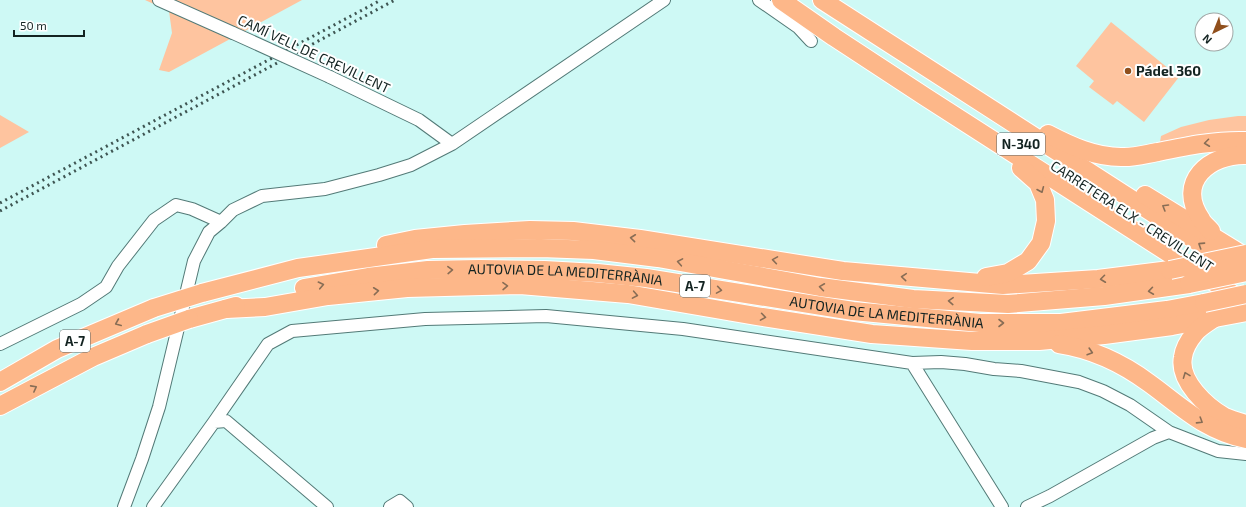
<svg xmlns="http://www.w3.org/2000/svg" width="1246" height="507" font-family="'Exo 2',sans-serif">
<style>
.green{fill:#fec49f}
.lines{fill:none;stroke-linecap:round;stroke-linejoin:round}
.minor-casing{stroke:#537a77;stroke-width:14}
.highway-casing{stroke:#fff;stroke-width:20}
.minor{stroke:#fff;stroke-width:12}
.highway{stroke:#fdb789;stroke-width:18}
.rail{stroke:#3e5552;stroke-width:3;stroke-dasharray:2 4;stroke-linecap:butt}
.minor-bridge-casing{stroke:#537a77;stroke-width:14;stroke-linecap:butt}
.highway-bridge-casing{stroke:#fff;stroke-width:20;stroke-linecap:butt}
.minor-bridge{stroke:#fff;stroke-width:12}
.highway-bridge{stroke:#fdb789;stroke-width:18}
.oneway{stroke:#886d55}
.poi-dot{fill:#904f1c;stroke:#fff;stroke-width:1.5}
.labels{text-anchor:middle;stroke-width:4;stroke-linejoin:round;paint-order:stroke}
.shield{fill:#fff;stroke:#5a6564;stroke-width:1}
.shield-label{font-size:13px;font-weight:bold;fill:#132321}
.street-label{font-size:14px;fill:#132321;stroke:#fff}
.poi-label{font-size:14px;font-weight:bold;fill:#132321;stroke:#fff;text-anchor:start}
</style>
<rect width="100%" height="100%" fill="#cef9f5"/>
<path class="green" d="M 145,0 L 302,0 L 169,72 L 159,70 L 172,33 L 169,11 Z
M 1111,22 L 1179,77 L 1144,122 L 1117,101 L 1113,105 L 1089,87 L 1094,81 L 1076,66 Z
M 0,115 L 29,132 L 0,148 Z
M 1238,116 L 1246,116 L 1246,133 C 1217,130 1189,136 1160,142 L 1161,136 L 1181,127 L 1209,120 Z"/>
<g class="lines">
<g class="minor-casing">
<path id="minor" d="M 159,0 L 233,33
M 759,0 L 798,27 L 811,41
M 330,77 L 419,120 L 452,144
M 0,344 L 81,304 L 106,287 L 118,266 L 154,220 L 176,205 L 192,209 L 221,222
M 912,363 L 941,362 L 965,364 L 994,369 L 1021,371 L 1079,382 L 1103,391 L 1130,405 L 1169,432
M 214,422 L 226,421 L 327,507
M 124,507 L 142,459 L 159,407 L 194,261 L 209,232 L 221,222 L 233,210 L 262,196 L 325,189 L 379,175 L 411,165 L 452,144 L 664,0
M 153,507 L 214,422 L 268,344 L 292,331 L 425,319 L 546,316 L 683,329 L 912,363 L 1002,507
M 390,507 L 400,501 L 407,507
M 1027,507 L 1050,496 L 1153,438 L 1169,432 L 1218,451 L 1246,454"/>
</g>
<g class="highway-casing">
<g id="highway">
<path d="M 781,0 L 834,37 L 924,96 L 1245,302"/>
<path d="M 822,0 L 1232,264"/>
<path d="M 1048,134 C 1071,146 1095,157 1121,157 C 1133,158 1146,154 1158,152 C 1187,146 1216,140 1246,141"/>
<path d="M 1145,195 L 1246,257"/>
<path d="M 1211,231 C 1208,227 1203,224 1201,219 C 1176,182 1209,154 1246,155"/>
<path d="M 386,245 L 415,239 L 465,234 L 530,230 L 573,231 L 640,239 L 843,271 L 1003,285 L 1098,279 L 1170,270"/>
<path d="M 986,277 L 1008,273 L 1028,261 L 1041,243 L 1046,221 L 1045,200 L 1038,183 L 1021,168"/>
<path id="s1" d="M 304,288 L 368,277 L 428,270 L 480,269 L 544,270 L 597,273 L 646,278 L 853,311 L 980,323 L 1061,323 L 1167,310 L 1204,303"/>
<path d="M 202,293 L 298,268 L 432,249 L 541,248 L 594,250 L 658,258 L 820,287 L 913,299 L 1008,304 L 1104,296 L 1189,284"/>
<path d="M 226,309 L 265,307 L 328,296 L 407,288 L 520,285 L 628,294 L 756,316 L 872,334 L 972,341 L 1039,341 L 1104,335 L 1172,326 L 1246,312"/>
<path d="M 189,319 L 236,306"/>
<path d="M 1213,319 C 1207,323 1200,327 1195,333 C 1190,339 1184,349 1183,357 C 1178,381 1207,407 1225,417 C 1232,420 1239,422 1246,424"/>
<path d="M 1059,344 C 1092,349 1122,363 1149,383 C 1181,406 1205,431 1246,439"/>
<path d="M 0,382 L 57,349 L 154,308"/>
<path d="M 0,406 L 93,357 L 147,334"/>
</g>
</g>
<use href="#minor" class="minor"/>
<use href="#highway" class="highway"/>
<path class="rail" d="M 0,203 L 381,0
M 0,211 L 395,0"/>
<g class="minor-bridge-casing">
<path id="minor-bridge" d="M 233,33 L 330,77"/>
</g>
<g class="highway-bridge-casing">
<path id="highway-bridge" d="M 1170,270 L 1246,254
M 1189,284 L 1246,272
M 1204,303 L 1246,294
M 154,308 L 202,293
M 147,334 L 189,319"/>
</g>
<use href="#minor-bridge" class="minor-bridge"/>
<use href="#highway-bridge" class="highway-bridge"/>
</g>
<defs><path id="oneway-chevron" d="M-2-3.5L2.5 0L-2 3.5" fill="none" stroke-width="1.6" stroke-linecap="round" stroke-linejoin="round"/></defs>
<g class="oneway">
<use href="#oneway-chevron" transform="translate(1207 143) rotate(173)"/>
<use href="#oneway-chevron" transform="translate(1041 190) rotate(67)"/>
<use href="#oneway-chevron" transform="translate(1165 207) rotate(-149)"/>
<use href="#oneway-chevron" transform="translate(633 238) rotate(-174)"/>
<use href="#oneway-chevron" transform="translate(1201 245) rotate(-147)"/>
<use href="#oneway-chevron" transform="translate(775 260) rotate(-171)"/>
<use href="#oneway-chevron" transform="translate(680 262) rotate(-170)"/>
<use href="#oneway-chevron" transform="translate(450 270) rotate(-2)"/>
<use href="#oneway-chevron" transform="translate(904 277) rotate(-175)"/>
<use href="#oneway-chevron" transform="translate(1103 279) rotate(173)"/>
<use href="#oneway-chevron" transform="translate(321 285) rotate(-12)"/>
<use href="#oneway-chevron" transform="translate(505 286) rotate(-1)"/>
<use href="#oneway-chevron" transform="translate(822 287) rotate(-172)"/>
<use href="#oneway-chevron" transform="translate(719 290) rotate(9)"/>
<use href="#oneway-chevron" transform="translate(376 291) rotate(-6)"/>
<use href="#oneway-chevron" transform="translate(1151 291) rotate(172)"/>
<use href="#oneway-chevron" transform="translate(635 295) rotate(10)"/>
<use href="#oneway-chevron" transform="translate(951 301) rotate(-177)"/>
<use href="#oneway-chevron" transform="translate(763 317) rotate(9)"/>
<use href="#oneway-chevron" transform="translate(118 323) rotate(157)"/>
<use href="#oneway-chevron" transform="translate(1001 323)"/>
<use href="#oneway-chevron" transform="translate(1090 352) rotate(17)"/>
<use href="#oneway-chevron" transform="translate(1186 375) rotate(-111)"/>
<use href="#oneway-chevron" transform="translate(34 388) rotate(-28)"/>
<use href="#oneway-chevron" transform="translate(1200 421) rotate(32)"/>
</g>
<circle class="poi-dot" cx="1128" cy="71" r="4"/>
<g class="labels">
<g class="shield">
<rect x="997" y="133" width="48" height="22" rx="3"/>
<rect x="680" y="275" width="30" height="22" rx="3"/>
<rect x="60" y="330" width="30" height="22" rx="3"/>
</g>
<g class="shield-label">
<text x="1021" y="149">N-340</text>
<text x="695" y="291">A-7</text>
<text x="75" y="346">A-7</text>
</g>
<g class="street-label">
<text transform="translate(314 54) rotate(25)" y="5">CAMÍ VELL DE CREVILLENT</text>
<text transform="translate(1132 216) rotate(33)" y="5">CARRETERA ELX - CREVILLENT</text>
<text dy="5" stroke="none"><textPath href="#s1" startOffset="263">AUTOVIA DE LA MEDITERRÀNIA</textPath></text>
<text dy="5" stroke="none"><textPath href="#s1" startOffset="587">AUTOVIA DE LA MEDITERRÀNIA</textPath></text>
</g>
<g class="poi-label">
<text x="1136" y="76">Pádel 360</text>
</g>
</g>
<g transform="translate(1214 32) rotate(223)"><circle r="19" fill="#ffffff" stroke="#a1a7a6"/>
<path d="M0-3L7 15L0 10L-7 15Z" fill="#904f1c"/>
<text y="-6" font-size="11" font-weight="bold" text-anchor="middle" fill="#132321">N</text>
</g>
<path d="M14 30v6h70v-6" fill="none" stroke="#132321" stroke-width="2"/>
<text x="20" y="30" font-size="12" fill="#132321" stroke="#ffffff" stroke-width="3" paint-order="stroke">50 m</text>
</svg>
